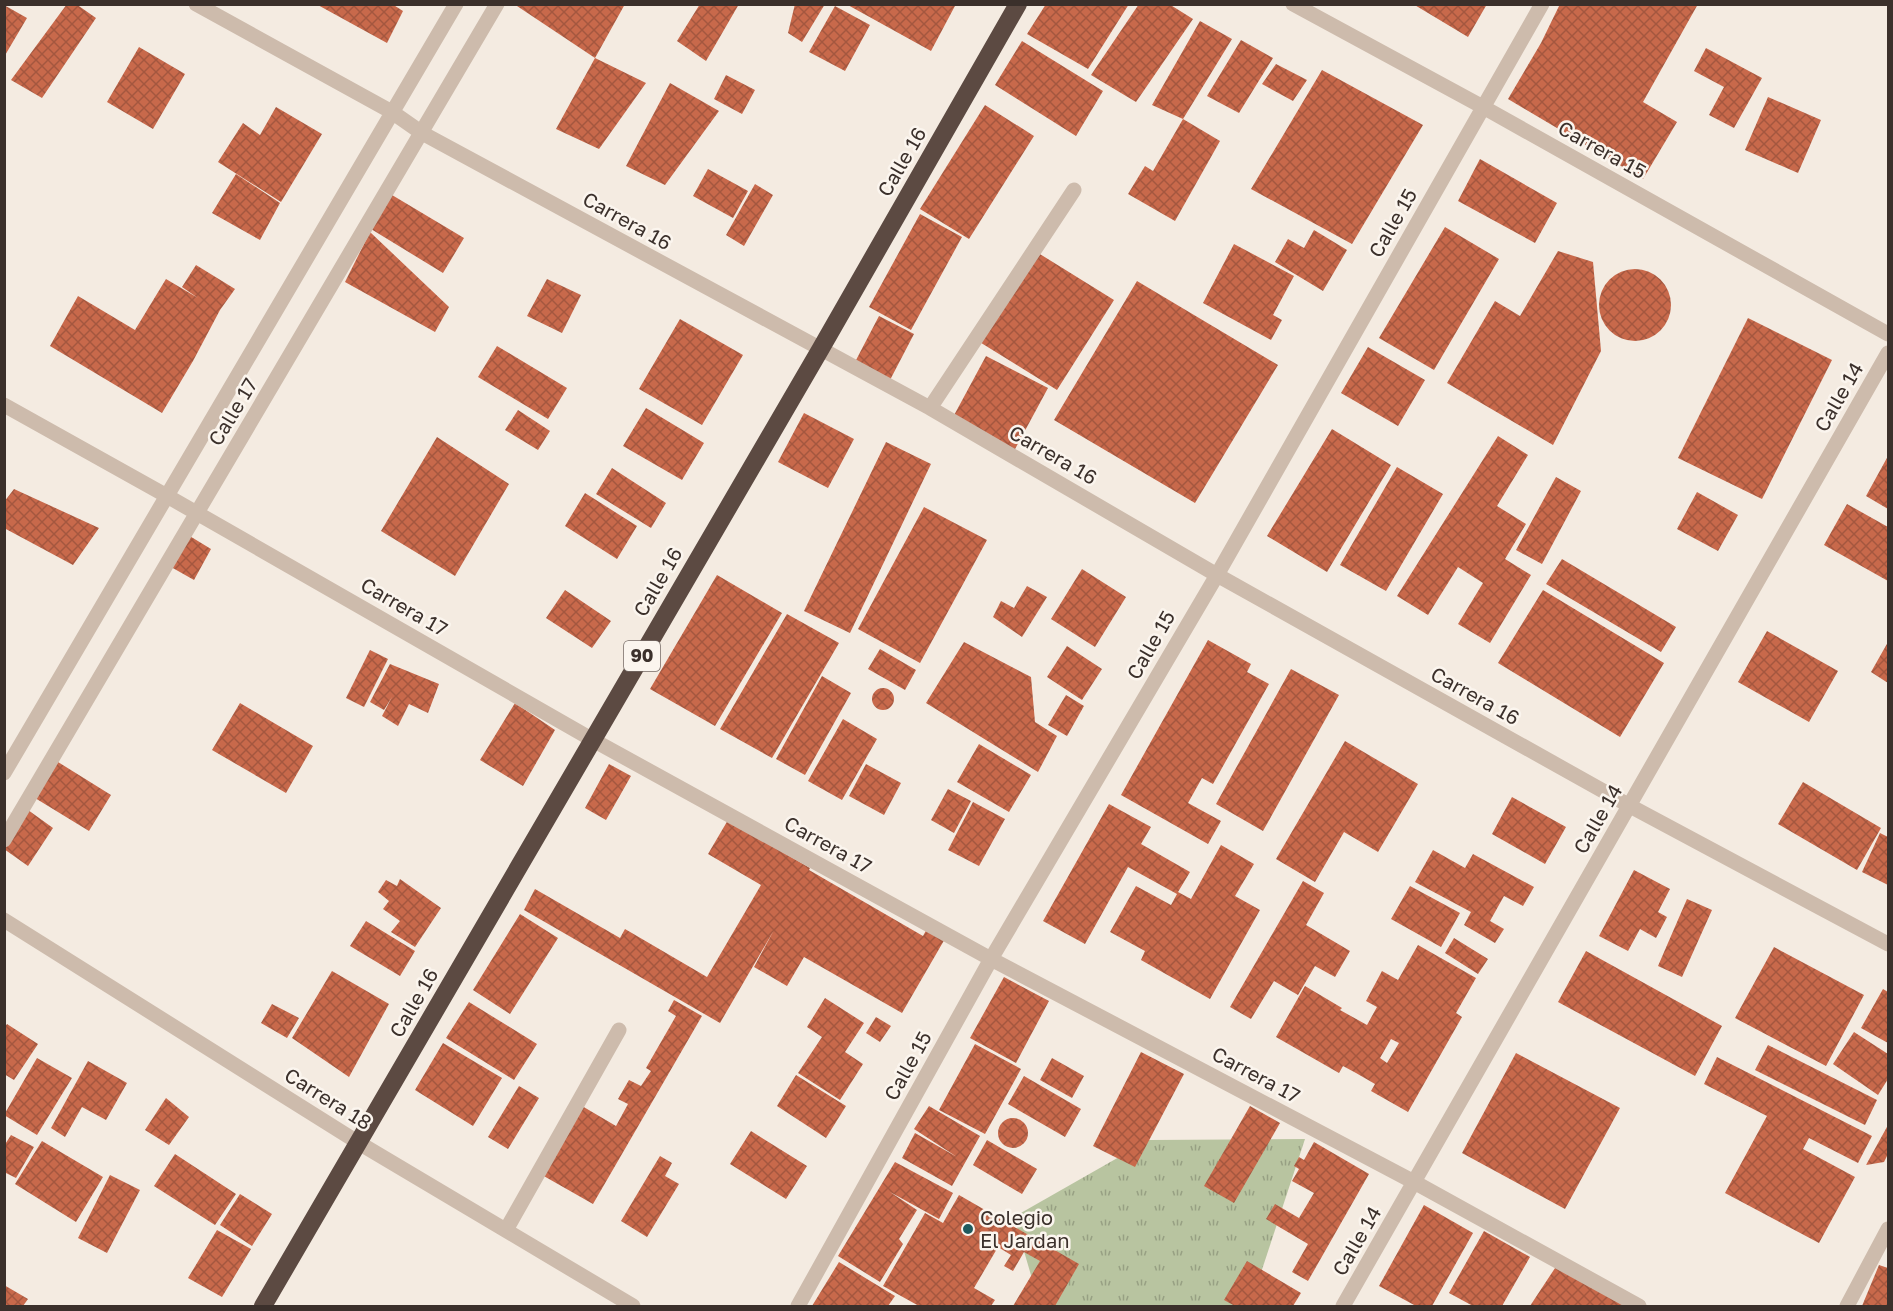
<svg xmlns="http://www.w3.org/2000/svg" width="1893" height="1311" font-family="'Golos Text',sans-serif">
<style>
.park{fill:url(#park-tufts)}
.building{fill:url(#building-cross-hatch);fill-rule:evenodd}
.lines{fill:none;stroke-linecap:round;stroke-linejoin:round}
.street{stroke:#cdbbac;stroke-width:15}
.highway{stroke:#5c4a42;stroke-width:18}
.poi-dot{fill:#1f5a5e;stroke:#fbf5ee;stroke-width:2}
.labels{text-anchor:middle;stroke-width:5;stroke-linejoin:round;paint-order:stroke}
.shield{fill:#fbf5ee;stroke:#756b66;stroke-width:1.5}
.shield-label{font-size:18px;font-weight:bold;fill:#3b302b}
.street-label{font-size:20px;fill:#3b302b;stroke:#fbf5ee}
.poi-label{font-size:20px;fill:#3b302b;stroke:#fbf5ee;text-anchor:start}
</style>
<defs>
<pattern id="park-tufts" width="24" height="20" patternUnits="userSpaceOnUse" patternTransform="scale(1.5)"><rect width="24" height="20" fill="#b8c4a0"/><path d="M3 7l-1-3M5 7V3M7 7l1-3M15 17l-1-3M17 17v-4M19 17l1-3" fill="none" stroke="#97a083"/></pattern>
<pattern id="building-cross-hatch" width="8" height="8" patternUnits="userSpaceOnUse" patternTransform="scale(1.5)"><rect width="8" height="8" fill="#c8694b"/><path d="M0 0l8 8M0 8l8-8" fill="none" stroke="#a4573f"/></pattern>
</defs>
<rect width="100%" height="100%" fill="#f4ebe1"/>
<path class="park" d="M 1305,1139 L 1250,1306 L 1040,1306 L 1014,1217 L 1149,1140 Z"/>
<path class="building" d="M 67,4 L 76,4 L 96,18 L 42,98 L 11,80 Z
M 316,4 L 392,4 L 403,11 L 387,43 Z
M 514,4 L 625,4 L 595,58 Z
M 700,4 L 739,4 L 706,61 L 677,41 Z
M 795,4 L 825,4 L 802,42 L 788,33 Z
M 846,4 L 956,4 L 931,51 Z
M 1046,4 L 1129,4 L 1088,69 L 1027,34 Z
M 1139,4 L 1169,4 L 1193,19 L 1136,102 L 1091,75 Z
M 1413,4 L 1487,4 L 1468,37 Z
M 1560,4 L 1698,4 L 1643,102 L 1677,122 L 1643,179 L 1508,99 L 1541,43 Z
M 4,5 L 27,18 L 4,57 Z
M 835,6 L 870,25 L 845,71 L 809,52 Z
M 1200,21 L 1232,39 L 1183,119 L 1220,141 L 1175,221 L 1128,194 L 1145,166 L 1153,171 L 1183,119 L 1152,105 Z
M 1241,40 L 1273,58 L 1239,113 L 1207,96 Z
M 1022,41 L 1103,91 L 1076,136 L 995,85 Z
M 139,47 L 185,74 L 153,129 L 107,102 Z
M 1706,48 L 1762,78 L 1734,128 L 1709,115 L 1724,87 L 1694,71 Z
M 595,58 L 646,83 L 599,149 L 556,129 Z
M 1276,64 L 1307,80 L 1293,101 L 1262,84 Z
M 1322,70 L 1423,125 L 1352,244 L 1251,189 Z
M 726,75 L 755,90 L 742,114 L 714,99 Z
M 670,83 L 719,111 L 665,185 L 626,166 Z
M 1768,97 L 1821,120 L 1798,173 L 1745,150 Z
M 985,105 L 1034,136 L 969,239 L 920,209 Z
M 276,107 L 322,134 L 281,202 L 218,162 L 243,123 L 260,135 Z
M 1480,159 L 1557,203 L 1535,243 L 1458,201 Z
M 708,169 L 748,191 L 733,218 L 693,196 Z
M 236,174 L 280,203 L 260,240 L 212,213 Z
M 755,184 L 773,195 L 744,246 L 726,235 Z
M 392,195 L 464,238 L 443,273 L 371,229 Z
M 920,214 L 962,237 L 911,330 L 869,307 Z
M 1445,227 L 1499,259 L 1434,370 L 1379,338 Z
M 1314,230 L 1347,250 L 1323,291 L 1275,262 L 1288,239 L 1304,248 Z
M 370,232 L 449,307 L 435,332 L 345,282 Z
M 1234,244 L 1294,276 L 1273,315 L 1282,320 L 1271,340 L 1203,303 Z
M 1035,251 L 1114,300 L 1057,390 L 978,341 Z
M 1558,251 L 1593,262 L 1601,351 L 1553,445 L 1447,383 L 1495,301 L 1520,316 Z
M 196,265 L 235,289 L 220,310 L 193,361 L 162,413 L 50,346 L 78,296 L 135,330 L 166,279 L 198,298 L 182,287 Z
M1599 305a36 36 0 1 1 72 0a36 36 0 1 1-72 0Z
M 547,279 L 581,295 L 562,333 L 527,316 Z
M 1137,281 L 1278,365 L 1195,503 L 1054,420 Z
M 879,316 L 914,334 L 890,380 L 855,362 Z
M 1748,318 L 1832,360 L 1762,499 L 1678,458 Z
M 680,319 L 743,355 L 702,425 L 639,389 Z
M 497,346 L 567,388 L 548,419 L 478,377 Z
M 1368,347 L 1425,380 L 1398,426 L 1341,393 Z
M 986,356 L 1048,388 L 1014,451 L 952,419 Z
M 646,408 L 704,443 L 682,480 L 623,446 Z
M 518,410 L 550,431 L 538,450 L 505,430 Z
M 804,413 L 854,439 L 828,488 L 778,462 Z
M 1332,429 L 1391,465 L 1327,572 L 1267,536 Z
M 1498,436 L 1528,455 L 1497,506 L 1526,524 L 1505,559 L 1531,575 L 1490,643 L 1458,624 L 1483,583 L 1458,567 L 1428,615 L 1397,596 Z
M 437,437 L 509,484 L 455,576 L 381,531 Z
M 886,442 L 931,464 L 850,633 L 804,611 Z
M 1888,456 L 1888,509 L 1866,496 Z
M 1397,467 L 1443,494 L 1386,591 L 1340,565 Z
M 612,468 L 666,503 L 651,528 L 596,494 Z
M 1556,477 L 1581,491 L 1542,564 L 1516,550 Z
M 14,489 L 99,528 L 73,565 L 4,528 L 4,502 Z
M 1697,492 L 1738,515 L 1718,551 L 1677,529 Z
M 585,493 L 637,526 L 617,559 L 565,526 Z
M 1847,504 L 1888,527 L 1888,581 L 1824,545 Z
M 924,507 L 987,540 L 920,663 L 858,629 Z
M 188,535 L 211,549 L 194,580 L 171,567 Z
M 1562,559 L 1676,627 L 1661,652 L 1546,584 Z
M 1082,569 L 1126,597 L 1095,647 L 1051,619 Z
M 717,575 L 782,613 L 715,726 L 650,689 Z
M 1027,586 L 1047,597 L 1022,637 L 993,617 L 1001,601 L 1014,608 Z
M 565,590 L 611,621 L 592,648 L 546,618 Z
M 1543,590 L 1664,663 L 1620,737 L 1498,663 Z
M 787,614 L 839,643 L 772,758 L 720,729 Z
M 1767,631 L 1838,671 L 1809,722 L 1738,682 Z
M 1208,640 L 1251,664 L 1247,672 L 1269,684 L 1213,784 L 1202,778 L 1188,803 L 1221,821 L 1208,844 L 1121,795 Z
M 964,642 L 1031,677 L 1035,722 L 1057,736 L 1038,772 L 926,703 Z
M 1888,642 L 1888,683 L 1871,672 Z
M 1067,646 L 1102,669 L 1082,700 L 1047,677 Z
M 880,649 L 916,670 L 905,690 L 868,669 Z
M 370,650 L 388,659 L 364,707 L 346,698 Z
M 390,664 L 439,684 L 428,713 L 409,704 L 398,726 L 382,716 L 392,697 L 384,710 L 370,702 Z
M 1291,669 L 1339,695 L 1263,831 L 1216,804 Z
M 822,676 L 851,693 L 805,775 L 776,759 Z
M872 699a11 11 0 1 1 22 0a11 11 0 1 1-22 0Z
M 1066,695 L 1084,706 L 1067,736 L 1048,725 Z
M 240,703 L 313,746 L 286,793 L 212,750 Z
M 515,703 L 555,730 L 523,786 L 480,760 Z
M 843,719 L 877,739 L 842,800 L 808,781 Z
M 1345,741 L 1418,784 L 1378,852 L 1344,832 L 1315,882 L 1276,859 Z
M 979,744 L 1031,775 L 1009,812 L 957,782 Z
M 58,762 L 111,795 L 89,831 L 35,798 Z
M 609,764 L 631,776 L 606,820 L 585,808 Z
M 866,764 L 901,783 L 884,815 L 849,796 Z
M 1803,782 L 1881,828 L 1857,870 L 1778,824 Z
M 948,789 L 971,801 L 954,833 L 931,820 Z
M 1512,797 L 1566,827 L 1545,864 L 1492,834 Z
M 973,802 L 1005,819 L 979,866 L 948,850 Z
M 1109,804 L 1151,827 L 1141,844 L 1190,872 L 1178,892 L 1191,899 L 1221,845 L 1254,864 L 1235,896 L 1260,910 L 1210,999 L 1141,960 L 1145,951 L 1110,932 L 1136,886 L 1171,905 L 1177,894 L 1128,867 L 1085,944 L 1043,921 Z
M 28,810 L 53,828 L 28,866 L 4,849 L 4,844 Z
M 728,820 L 810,868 L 809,870 L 923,936 L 928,927 L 946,937 L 902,1013 L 804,957 L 787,986 L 754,967 L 774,930 L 720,1023 L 524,910 L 535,889 L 620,938 L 625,929 L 707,977 L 761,885 L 708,854 Z
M 1880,833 L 1888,837 L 1888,885 L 1862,872 Z
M 1433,850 L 1465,868 L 1473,854 L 1534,887 L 1523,906 L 1504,896 L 1490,921 L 1504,929 L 1495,943 L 1464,925 L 1471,912 L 1415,882 Z
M 1634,870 L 1670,889 L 1658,912 L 1667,917 L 1656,938 L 1640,929 L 1628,951 L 1599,936 Z
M 400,879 L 441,908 L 415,947 L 391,932 L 400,921 L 383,909 L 389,901 L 378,892 L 386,880 L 397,886 Z
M 1303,881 L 1324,893 L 1306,925 L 1350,951 L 1335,977 L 1315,966 L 1298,995 L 1274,981 L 1251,1019 L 1230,1007 Z
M 1410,886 L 1460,913 L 1441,947 L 1391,919 Z
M 1687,899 L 1712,910 L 1682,977 L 1658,966 Z
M 520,914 L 558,938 L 510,1014 L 473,990 Z
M 366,921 L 415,951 L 400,976 L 350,946 Z
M 1454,938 L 1488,959 L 1478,974 L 1445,953 Z
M 1418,945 L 1476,978 L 1456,1013 L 1462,1017 L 1408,1112 L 1371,1091 L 1375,1084 L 1356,1073 L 1343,1066 L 1339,1073 L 1276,1037 L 1305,986 L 1342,1008 L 1340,1010 L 1367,1025 L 1377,1007 L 1366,1001 L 1382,971 L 1398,980 ZM 1391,1039 L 1399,1043 L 1387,1063 L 1380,1058 Z
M 1774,947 L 1864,995 L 1826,1066 L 1735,1018 Z
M 1586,951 L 1722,1026 L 1695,1076 L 1558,1002 Z
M 332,971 L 389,1004 L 349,1077 L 292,1038 Z
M 1004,977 L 1049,1001 L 1016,1063 L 970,1038 Z
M 1883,989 L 1888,992 L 1888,1043 L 1861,1028 Z
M 825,998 L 864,1023 L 845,1052 L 863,1064 L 840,1100 L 798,1073 L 822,1037 L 807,1027 Z
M 674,1000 L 702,1016 L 593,1204 L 542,1175 L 582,1106 L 616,1126 L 628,1104 L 618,1099 L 629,1080 L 641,1086 L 651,1071 L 646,1068 L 676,1016 L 668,1011 Z
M 469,1002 L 537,1044 L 514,1080 L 446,1038 Z
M 272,1004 L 299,1018 L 287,1038 L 261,1023 Z
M 876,1017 L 891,1026 L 880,1042 L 866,1033 Z
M 7,1024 L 38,1044 L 14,1080 L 4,1074 L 4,1028 Z
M 1854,1032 L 1888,1054 L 1888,1079 L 1878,1095 L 1833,1064 Z
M 443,1043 L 502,1078 L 473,1126 L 415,1090 Z
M 975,1044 L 1021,1069 L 985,1134 L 939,1110 Z
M 1768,1045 L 1877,1100 L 1865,1125 L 1755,1070 Z
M 1141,1052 L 1184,1074 L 1135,1167 L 1093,1146 Z
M 1516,1053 L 1620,1108 L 1565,1209 L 1462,1153 Z
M 1717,1057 L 1872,1136 L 1858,1163 L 1809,1138 L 1803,1149 L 1855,1177 L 1819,1243 L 1725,1193 L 1767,1116 L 1704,1084 Z
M 37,1058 L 72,1078 L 37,1135 L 4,1115 Z
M 1052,1058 L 1084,1076 L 1072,1098 L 1040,1080 Z
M 88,1061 L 127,1083 L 106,1120 L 82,1107 L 65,1137 L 51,1128 Z
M 796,1075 L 846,1106 L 826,1138 L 777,1106 Z
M 1024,1076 L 1081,1109 L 1065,1137 L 1008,1104 Z
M 519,1086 L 539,1098 L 508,1149 L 488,1137 Z
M 166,1098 L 189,1117 L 169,1145 L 145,1130 Z
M 929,1106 L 980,1136 L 952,1186 L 902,1158 L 915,1133 L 957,1157 L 914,1129 Z
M 1250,1106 L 1280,1123 L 1234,1203 L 1204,1186 Z
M998 1133a15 15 0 1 1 30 0a15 15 0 1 1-30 0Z
M 1888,1125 L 1888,1154 L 1884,1162 L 1866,1165 Z
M 751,1131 L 807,1166 L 786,1199 L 730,1164 Z
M 11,1135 L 34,1147 L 16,1178 L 4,1172 L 4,1146 Z
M 987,1140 L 1037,1169 L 1022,1194 L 973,1165 Z
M 42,1141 L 103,1177 L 76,1222 L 15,1184 Z
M 1314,1142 L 1369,1174 L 1308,1281 L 1292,1272 L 1308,1244 L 1266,1219 L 1275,1204 L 1299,1218 L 1314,1193 L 1292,1181 L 1299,1169 L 1294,1166 L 1299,1157 L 1304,1160 Z
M 175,1154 L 236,1194 L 215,1225 L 154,1186 Z
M 660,1156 L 672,1163 L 665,1176 L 679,1184 L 647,1237 L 621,1221 Z
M 895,1162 L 953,1193 L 939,1219 L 890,1192 L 917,1210 L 899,1239 L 903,1244 L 880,1282 L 838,1256 Z
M 110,1175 L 140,1190 L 107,1253 L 78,1238 Z
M 240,1194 L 272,1214 L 252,1246 L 220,1225 Z
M 959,1195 L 1079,1264 L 1055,1306 L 1013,1306 L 1040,1261 L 1024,1252 L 1013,1271 L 1004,1266 L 1011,1255 L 998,1247 L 974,1288 L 995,1300 L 991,1306 L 919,1306 L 883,1286 L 925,1213 L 943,1223 Z
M 1424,1205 L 1473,1233 L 1432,1306 L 1416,1306 L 1379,1286 Z
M 217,1230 L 251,1249 L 222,1297 L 188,1278 Z
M 1484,1231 L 1530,1257 L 1502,1306 L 1473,1306 L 1449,1293 Z
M 1247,1261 L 1301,1293 L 1293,1306 L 1235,1306 L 1224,1300 Z
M 839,1262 L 895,1296 L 888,1306 L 812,1306 Z
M 1559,1262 L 1627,1306 L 1530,1306 Z
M 1879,1265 L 1888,1268 L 1888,1306 L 1862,1306 Z
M 4,1285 L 28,1299 L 23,1306 L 4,1306 Z"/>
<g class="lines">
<path class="street" d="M 196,4 L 392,112 L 422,133 L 930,408 L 1217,575 L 1630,806 L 1888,944
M 1293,4 L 1483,107 L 1888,334
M 4,405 L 167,496 L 593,740 L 991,959 L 1414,1182 L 1639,1306
M 930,408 L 1074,190
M 4,773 L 456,4
M 4,840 L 497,4
M 4,920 L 359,1143 L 633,1306
M 506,1230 L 619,1030
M 798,1306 L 991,959 L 1217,575 L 1542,4
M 1343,1306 L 1888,353
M 1847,1306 L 1888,1229"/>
<path class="highway" d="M 263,1306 L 820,350 L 1018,4"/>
</g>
<circle class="poi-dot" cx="968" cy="1229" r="6"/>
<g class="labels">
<rect class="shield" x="624" y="641" width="36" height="30" rx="4.5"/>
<g class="shield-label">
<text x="642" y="662">90</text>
</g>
<g class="street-label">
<text transform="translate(1602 150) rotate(29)" y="7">Carrera 15</text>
<text transform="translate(902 162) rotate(-60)" y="7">Calle 16</text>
<text transform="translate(627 221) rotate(29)" y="7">Carrera 16</text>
<text transform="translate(1393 223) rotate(-60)" y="7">Calle 15</text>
<text transform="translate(1839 397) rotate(-60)" y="7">Calle 14</text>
<text transform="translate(233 412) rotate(-59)" y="7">Calle 17</text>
<text transform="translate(1053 455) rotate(30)" y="7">Carrera 16</text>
<text transform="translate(658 582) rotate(-60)" y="7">Calle 16</text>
<text transform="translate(404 607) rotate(30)" y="7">Carrera 17</text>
<text transform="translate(1151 645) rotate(-60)" y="7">Calle 15</text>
<text transform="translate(1475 696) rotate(29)" y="7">Carrera 16</text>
<text transform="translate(1598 819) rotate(-60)" y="7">Calle 14</text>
<text transform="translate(828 845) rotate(29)" y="7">Carrera 17</text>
<text transform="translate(414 1003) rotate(-60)" y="7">Calle 16</text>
<text transform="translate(908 1066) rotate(-61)" y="7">Calle 15</text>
<text transform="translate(1256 1075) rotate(28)" y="7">Carrera 17</text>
<text transform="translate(328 1099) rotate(32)" y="7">Carrera 18</text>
<text transform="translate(1357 1241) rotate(-60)" y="7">Calle 14</text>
</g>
<g class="poi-label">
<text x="980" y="1225">Colegio<tspan x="980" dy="23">El Jardan</tspan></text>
</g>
</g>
<rect width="1893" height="1311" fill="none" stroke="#3b302b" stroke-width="12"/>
</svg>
